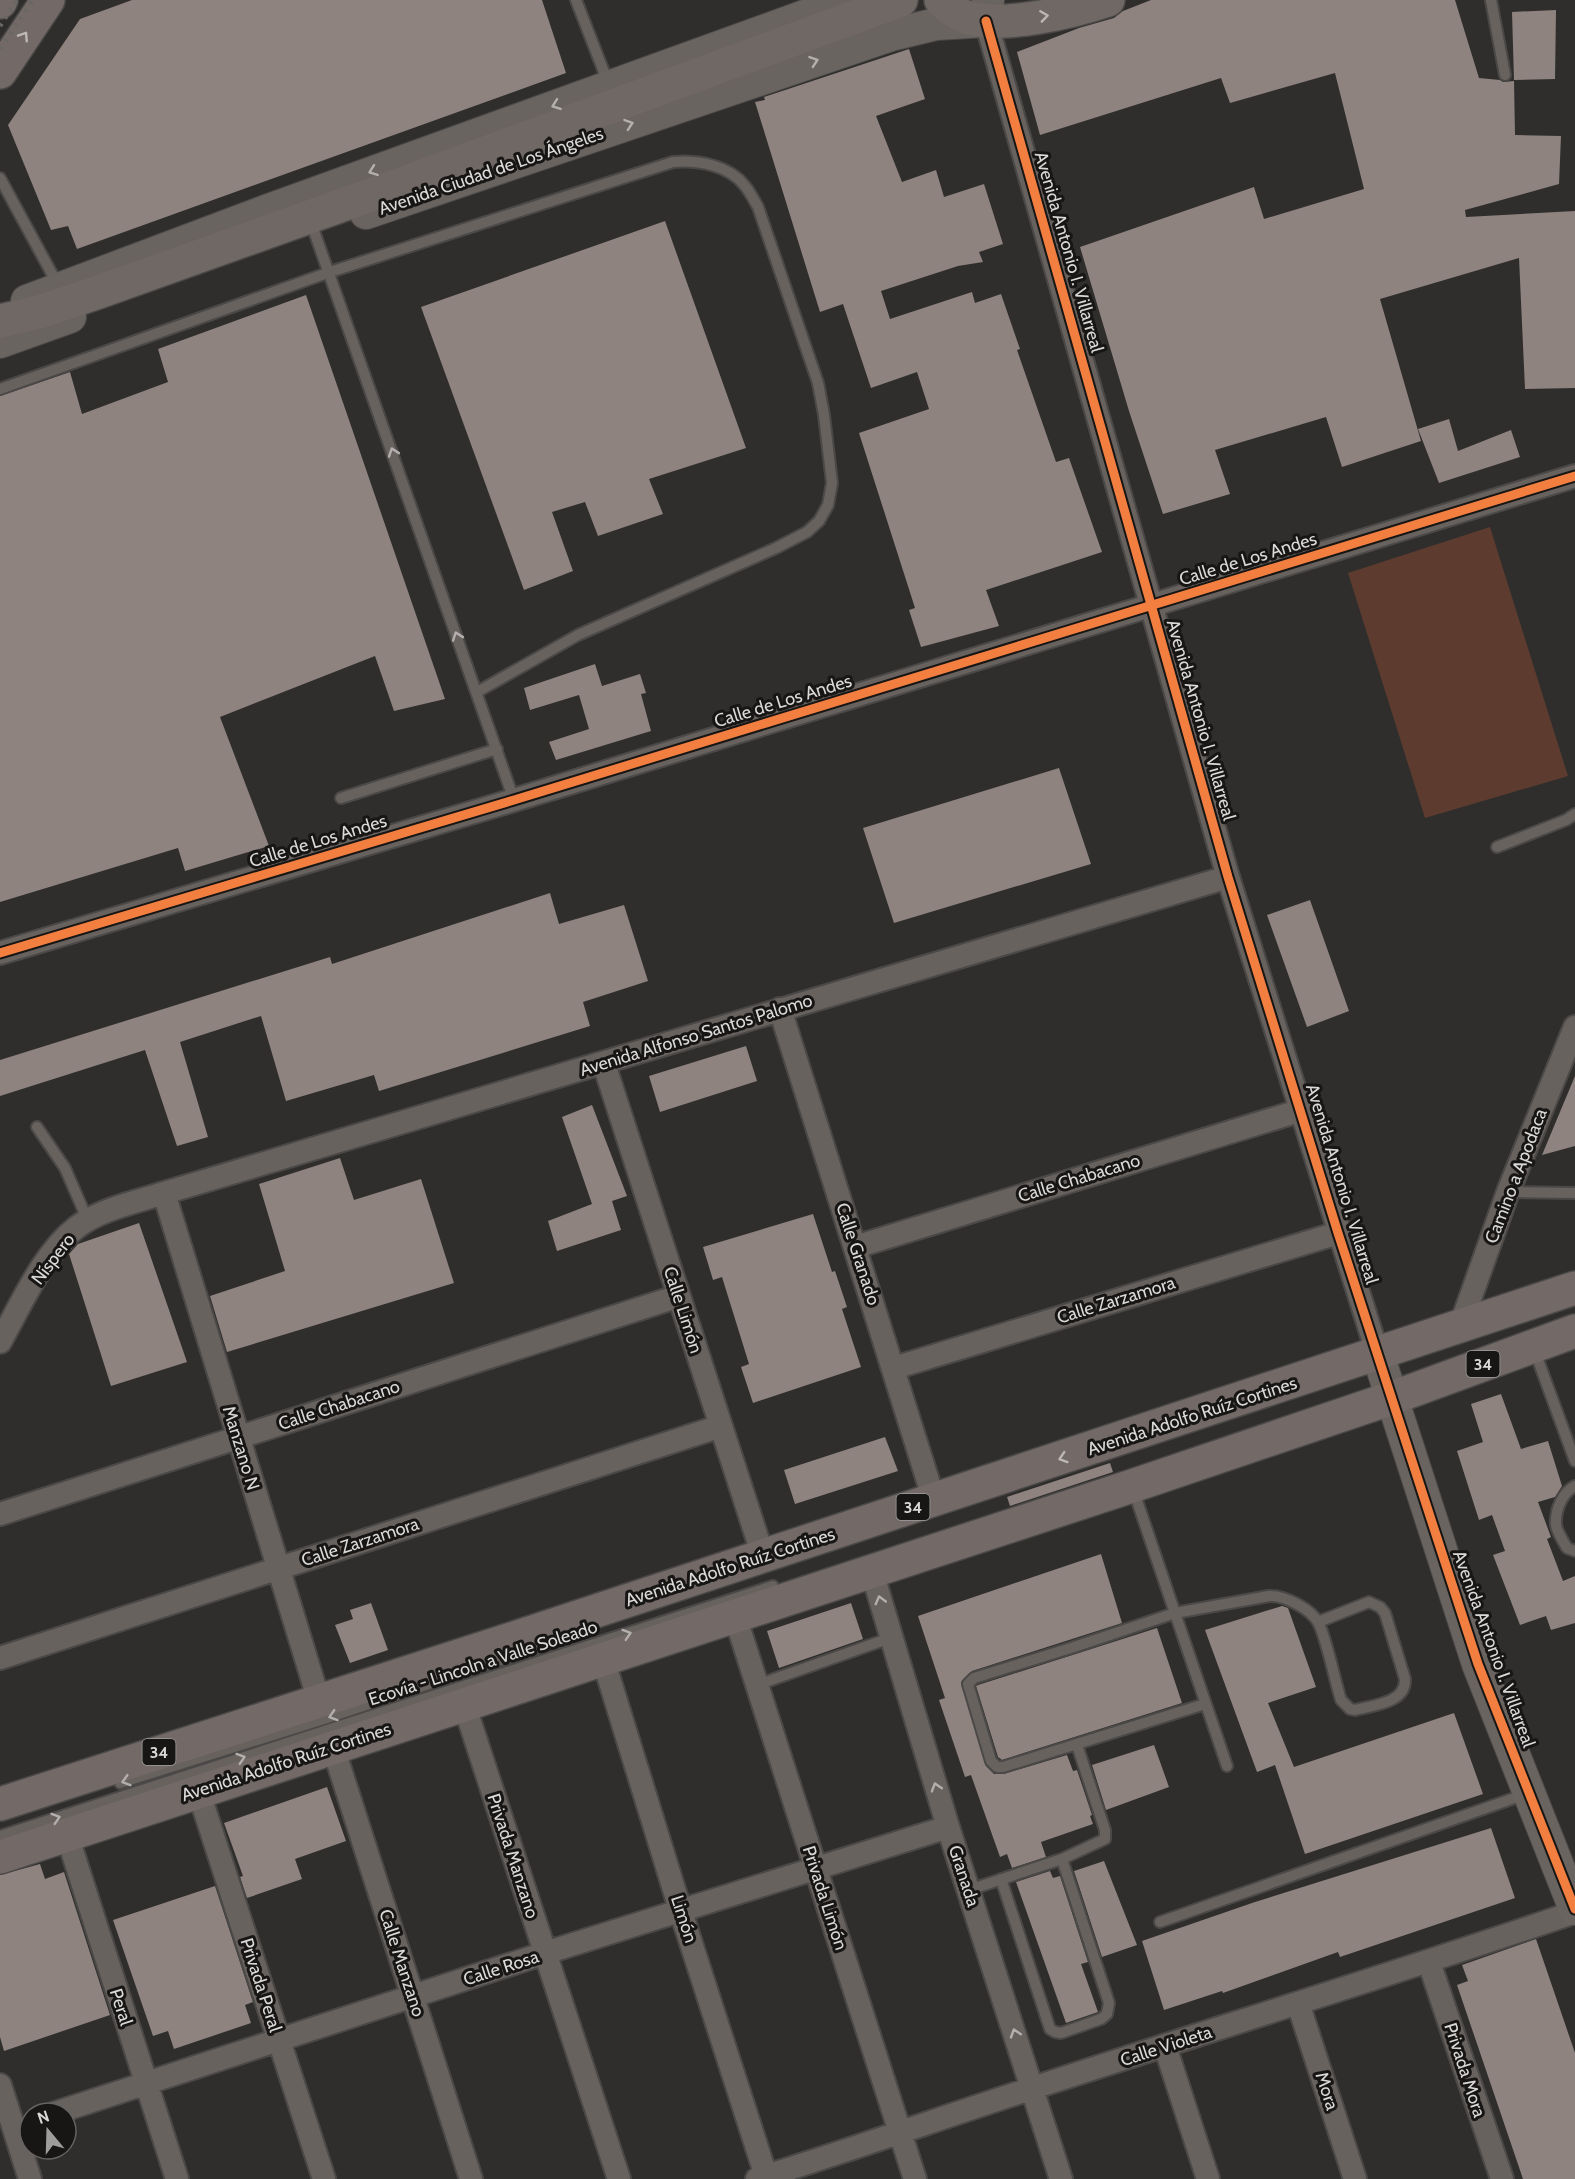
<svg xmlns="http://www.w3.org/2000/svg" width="1575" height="2179" font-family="Cabin,sans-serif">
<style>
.green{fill:#5d3c2f}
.building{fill:#8e837e}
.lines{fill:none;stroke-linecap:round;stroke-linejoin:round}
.lane-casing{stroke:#4b4948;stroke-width:14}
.street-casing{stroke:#4b4948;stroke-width:26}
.secondary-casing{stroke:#4b4948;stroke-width:34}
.primary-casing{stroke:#4b4948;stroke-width:36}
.highway-casing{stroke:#4b4948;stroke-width:36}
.lane{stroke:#68625f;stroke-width:10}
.street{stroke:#68625f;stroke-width:22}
.secondary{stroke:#6a6460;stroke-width:32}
.primary{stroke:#736a68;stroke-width:33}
.highway{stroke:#706864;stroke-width:33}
.rail{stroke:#6a6764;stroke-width:4.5;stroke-dasharray:3 6;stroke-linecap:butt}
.cycleway-casing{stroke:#171615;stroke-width:13}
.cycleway{stroke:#f27e40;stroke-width:9}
.oneway{stroke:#bbb7b5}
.oneway2{stroke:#bcb8b6}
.oneway3{stroke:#b3b0ae}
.oneway4{stroke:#b3afae}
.labels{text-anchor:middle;stroke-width:6;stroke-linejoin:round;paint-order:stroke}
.shield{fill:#171615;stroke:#a09e9e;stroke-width:1.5}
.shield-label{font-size:16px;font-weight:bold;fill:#dbd9d8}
.street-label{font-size:18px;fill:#dbd9d8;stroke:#171615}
</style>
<rect width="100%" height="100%" fill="#2f2e2d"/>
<path class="green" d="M 1490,527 L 1568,776 L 1425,818 L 1348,573 Z"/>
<path class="building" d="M 132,0 L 542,0 L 566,73 L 77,249 L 68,226 L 51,230 L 8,125 L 80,19 Z
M 1151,0 L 1455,0 L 1479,78 L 1500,80 L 1503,82 L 1514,81 L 1515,135 L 1561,136 L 1559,184 L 1465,210 L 1466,217 L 1575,211 L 1575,388 L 1525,389 L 1519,258 L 1380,299 L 1421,441 L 1342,467 L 1326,417 L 1215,450 L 1230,494 L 1163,514 L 1129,411 L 1080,247 L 1254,187 L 1264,219 L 1364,189 L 1335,73 L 1230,103 L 1221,78 L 1040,135 L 1017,52 L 1079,28 L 1114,18 L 1123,11 Z
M 1556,10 L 1555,79 L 1514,80 L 1512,12 Z
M 909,49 L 925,99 L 876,116 L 902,182 L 936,170 L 944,197 L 984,184 L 1003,244 L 979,252 L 983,262 L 958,266 L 881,291 L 890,319 L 972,292 L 975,303 L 1001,294 L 1020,349 L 1017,350 L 1056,462 L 1069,458 L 1102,552 L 986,590 L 999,626 L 921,647 L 909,610 L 915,608 L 859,433 L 929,409 L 917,372 L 871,388 L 843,304 L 820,312 L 755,102 L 765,100 L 764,97 Z
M 665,221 L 746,448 L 649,479 L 663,514 L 598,536 L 585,502 L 552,512 L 573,571 L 524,590 L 421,307 Z
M 306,295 L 445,699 L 394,711 L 375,656 L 220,717 L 269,846 L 185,871 L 178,848 L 0,902 L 0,396 L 70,372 L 82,414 L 168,382 L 158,349 Z
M 1449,419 L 1458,451 L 1511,430 L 1520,457 L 1439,483 L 1418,429 Z
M 595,664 L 602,686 L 640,674 L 646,693 L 641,694 L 651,731 L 556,760 L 549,742 L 589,729 L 579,695 L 530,710 L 524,688 Z
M 1059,768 L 1091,864 L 894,923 L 863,828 Z
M 550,893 L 559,924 L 624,905 L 648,981 L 583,1002 L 590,1026 L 379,1091 L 374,1075 L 286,1101 L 261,1016 L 180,1042 L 208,1137 L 177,1146 L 145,1050 L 0,1096 L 0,1060 L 330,957 L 332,964 Z
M 1310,900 L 1349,1011 L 1307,1027 L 1267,915 Z
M 746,1046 L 757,1081 L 660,1112 L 649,1076 Z
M 1575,1076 L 1575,1146 L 1542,1155 Z
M 592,1105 L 627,1196 L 612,1201 L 621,1230 L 557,1251 L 548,1221 L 592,1204 L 562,1117 Z
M 340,1158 L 354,1200 L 421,1179 L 454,1283 L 227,1352 L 210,1296 L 285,1271 L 259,1184 Z
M 813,1214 L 832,1272 L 835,1271 L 847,1307 L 842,1309 L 861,1367 L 753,1403 L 741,1367 L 749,1364 L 722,1277 L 713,1280 L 703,1247 Z
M 139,1223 L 187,1362 L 111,1386 L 69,1254 L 78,1244 Z
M 1501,1394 L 1521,1449 L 1548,1441 L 1562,1486 L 1555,1497 L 1538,1502 L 1551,1537 L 1547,1539 L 1563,1581 L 1575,1576 L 1575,1623 L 1551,1630 L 1546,1616 L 1520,1625 L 1493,1555 L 1505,1551 L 1492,1515 L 1479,1520 L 1457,1451 L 1483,1442 L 1471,1404 Z
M 885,1437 L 898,1471 L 795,1504 L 784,1470 Z
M 1110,1463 L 1113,1472 L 1010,1506 L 1007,1497 Z
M 1101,1554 L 1122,1623 L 972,1671 L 961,1682 L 986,1766 L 994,1774 L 1003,1774 L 1067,1755 L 1073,1771 L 1077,1770 L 1092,1815 L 1090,1816 L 1093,1824 L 1041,1842 L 1046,1857 L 1012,1868 L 1007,1854 L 1000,1857 L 971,1775 L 965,1777 L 939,1700 L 945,1698 L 918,1616 Z
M 371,1603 L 388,1650 L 350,1663 L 335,1625 L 353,1619 L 350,1610 Z
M 851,1603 L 863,1639 L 779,1668 L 767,1631 Z
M 1282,1606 L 1288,1608 L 1316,1687 L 1268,1703 L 1294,1767 L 1454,1713 L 1483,1794 L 1305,1854 L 1275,1765 L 1257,1772 L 1205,1630 Z
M 1157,1628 L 1182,1703 L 1002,1760 L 998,1757 L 976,1686 L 978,1685 Z
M 1154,1745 L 1169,1787 L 1106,1810 L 1092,1765 Z
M 327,1787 L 346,1841 L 295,1859 L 302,1879 L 247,1898 L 240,1877 L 243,1876 L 224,1823 Z
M 1491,1828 L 1515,1898 L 1340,1957 L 1338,1952 L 1223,1993 L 1222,1991 L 1164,2010 L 1142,1941 L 1255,1902 Z
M 1104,1861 L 1137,1945 L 1102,1957 L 1074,1871 Z
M 40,1864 L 45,1879 L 64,1872 L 110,2015 L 4,2051 L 0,2037 L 0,1875 Z
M 1050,1871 L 1053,1878 L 1060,1876 L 1088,1962 L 1081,1964 L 1098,2012 L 1066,2023 L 1016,1882 Z
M 215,1886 L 253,2002 L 245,2005 L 251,2023 L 174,2049 L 168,2031 L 153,2036 L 113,1920 Z
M 1536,1939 L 1575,2053 L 1575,2179 L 1523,2179 L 1457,1985 L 1468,1981 L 1462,1965 Z"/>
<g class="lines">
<g class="lane-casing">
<path id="lane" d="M 576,0 L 609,85
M 1491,0 L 1505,75
M 0,178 L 58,285
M 314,231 L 514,800
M 0,389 L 330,272 L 673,162 C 698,160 729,165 745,186 C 750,192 754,200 758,207 L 818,383 L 824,415 L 832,483 L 828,505 L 819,521 L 807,532 L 776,548 L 578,635 L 477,692
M 341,798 L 497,749
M 1497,847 L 1566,820 L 1575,814
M 37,1127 L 65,1168 L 88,1221
M 1508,1192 L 1575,1193
M 1534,1349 L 1575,1461
M 1575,1486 C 1562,1493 1555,1510 1556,1525 C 1557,1532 1563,1541 1567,1548 L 1575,1551
M 1133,1489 L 1175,1613 L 1269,1596 C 1284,1595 1312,1609 1319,1624 C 1328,1644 1334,1678 1341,1700 L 1350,1709 L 1355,1710 C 1374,1705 1406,1703 1405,1679 L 1385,1613 L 1380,1607 L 1369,1602 L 1318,1622
M 757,1685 L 890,1638
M 1205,1704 L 1003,1767 L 997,1767 L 991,1761 L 968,1684 L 974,1678 L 1074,1647 L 1175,1613 L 1227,1766
M 120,1783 L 324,1719 L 539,1647
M 0,1836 L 773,1586
M 1001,1879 L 1050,2029 L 1055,2032 L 1061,2033 L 1101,2019 L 1107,2014 L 1109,2003 L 1062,1859
M 969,1890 L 1062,1859 L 1105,1839 L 1105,1830 L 1077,1745
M 1160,1922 L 1526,1794"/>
</g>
<g class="street-casing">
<path id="street" d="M 986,21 L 1228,877 L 1378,1355
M 0,953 L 514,800 L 1575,476
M 780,1009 L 934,1500
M 604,1064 L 763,1556
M 164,1193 L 319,1701
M 855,1247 L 1302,1110
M 1460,1327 L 1508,1192 L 1575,1027
M 0,1342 C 21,1305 43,1253 77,1227 C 101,1209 136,1202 164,1193 L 1228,877
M 894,1368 L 1338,1233
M 0,1514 L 679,1296
M 872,1572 L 948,1827 L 1061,2179
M 735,1616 L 915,2179
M 0,1658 L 721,1426
M 603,1659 L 681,1912 L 767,2179
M 464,1704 L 619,2179
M 333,1747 L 471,2179
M 198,1790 L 324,2179
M 67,1835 L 177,2179
M 1429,1962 L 1502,2179
M 1298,2003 L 1355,2179
M 1165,2046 L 1208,2179
M 0,2085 L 30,2179
M 55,2113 L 545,1953 L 948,1827
M 757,2179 C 850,2150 941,2118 1033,2088 C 1213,2029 1395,1974 1575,1912"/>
</g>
<g class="secondary-casing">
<path id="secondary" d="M 366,213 L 891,35 L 936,24 L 986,21 L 988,0
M 27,301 L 266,211 L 849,0
M 0,342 L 70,317
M 1378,1355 L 1478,1664 L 1575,1909"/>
</g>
<g class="primary-casing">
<path id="primary" d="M 0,2 L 1,0
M 0,72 L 48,0
M 0,1804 C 526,1635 1052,1464 1575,1288
M 0,1857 L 1132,1486 L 1392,1398 L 1575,1331"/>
</g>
<g class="highway-casing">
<path id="highway" d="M 941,0 C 949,9 957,14 969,18 C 1006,28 1072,12 1108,0
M 0,321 L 39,312 L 96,293 L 379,192 L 901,0"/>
</g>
<use href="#lane" class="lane"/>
<use href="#street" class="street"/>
<use href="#secondary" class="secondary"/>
<use href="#primary" class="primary"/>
<use href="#highway" class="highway"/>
<path class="rail" d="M 0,26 L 17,0
M 0,49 L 33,0"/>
<g class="cycleway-casing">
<path id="cycleway" d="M 986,21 L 1228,877 L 1338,1233 L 1478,1664 L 1575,1909
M 0,953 L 514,800 L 1575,476"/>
</g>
<use href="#cycleway" class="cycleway"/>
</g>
<defs><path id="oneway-chevron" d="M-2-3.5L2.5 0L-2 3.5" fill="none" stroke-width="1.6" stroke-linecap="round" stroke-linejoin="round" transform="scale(1.5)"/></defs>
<use class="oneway" href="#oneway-chevron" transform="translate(1044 16) rotate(-8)"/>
<g class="oneway2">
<use href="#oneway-chevron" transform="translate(24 36) rotate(-57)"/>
<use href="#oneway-chevron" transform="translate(1063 1458) rotate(162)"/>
</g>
<g class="oneway3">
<use href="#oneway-chevron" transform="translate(814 61) rotate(-19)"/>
<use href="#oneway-chevron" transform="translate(556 105) rotate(160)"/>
<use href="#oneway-chevron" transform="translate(629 124) rotate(-19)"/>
<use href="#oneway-chevron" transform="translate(373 171) rotate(160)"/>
</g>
<g class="oneway4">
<use href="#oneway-chevron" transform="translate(393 452) rotate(-109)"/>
<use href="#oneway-chevron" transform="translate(457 636) rotate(-109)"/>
<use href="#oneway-chevron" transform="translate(880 1600) rotate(-105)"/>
<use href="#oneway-chevron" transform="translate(627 1634) rotate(-18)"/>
<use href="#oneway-chevron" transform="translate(333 1716) rotate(162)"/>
<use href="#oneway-chevron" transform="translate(241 1758) rotate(-18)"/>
<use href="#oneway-chevron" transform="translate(126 1781) rotate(163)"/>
<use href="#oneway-chevron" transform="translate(936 1787) rotate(-107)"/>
<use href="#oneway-chevron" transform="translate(56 1818) rotate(-18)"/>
<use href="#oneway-chevron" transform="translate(1015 2033) rotate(-108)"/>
</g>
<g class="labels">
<g class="shield">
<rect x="1466.5" y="1351" width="33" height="26" rx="4.5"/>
<rect x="896.5" y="1494" width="33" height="26" rx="4.5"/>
<rect x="142.5" y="1739" width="33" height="26" rx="4.5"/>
</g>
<g class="shield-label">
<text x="1483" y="1370">34</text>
<text x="913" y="1513">34</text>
<text x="159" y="1758">34</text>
</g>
<g class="street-label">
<text transform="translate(491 171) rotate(-19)" y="6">Avenida Ciudad de Los Ángeles</text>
<text transform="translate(1069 252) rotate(74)" y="6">Avenida Antonio I. Villarreal</text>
<text transform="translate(1248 559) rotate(-17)" y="6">Calle de Los Andes</text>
<text transform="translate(783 701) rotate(-17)" y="6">Calle de Los Andes</text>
<text transform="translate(1201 720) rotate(74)" y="6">Avenida Antonio I. Villarreal</text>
<text transform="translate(318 841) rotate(-17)" y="6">Calle de Los Andes</text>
<text transform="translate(696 1035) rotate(-17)" y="6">Avenida Alfonso Santos Palomo</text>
<text transform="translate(1516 1176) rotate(-69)" y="6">Camino a Apodaca</text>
<text transform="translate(1079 1178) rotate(-17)" y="6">Calle Chabacano</text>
<text transform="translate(1342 1184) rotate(73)" y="6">Avenida Antonio I. Villarreal</text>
<text transform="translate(858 1254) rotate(72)" y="6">Calle Granado</text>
<text transform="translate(53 1259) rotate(-53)" y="6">Níspero</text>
<text transform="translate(1116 1300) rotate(-17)" y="6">Calle Zarzamora</text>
<text transform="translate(683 1310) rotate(72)" y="6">Calle Limón</text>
<text transform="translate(339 1405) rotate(-18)" y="6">Calle Chabacano</text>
<text transform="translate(1192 1416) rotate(-18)" y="6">Avenida Adolfo Ruíz Cortines</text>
<text transform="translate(241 1448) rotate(73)" y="6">Manzano N</text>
<text transform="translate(360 1542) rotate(-18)" y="6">Calle Zarzamora</text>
<text transform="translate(730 1567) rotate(-18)" y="6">Avenida Adolfo Ruíz Cortines</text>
<text transform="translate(1494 1649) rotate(70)" y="6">Avenida Antonio I. Villarreal</text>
<text transform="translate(483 1663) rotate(-18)" y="6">Ecovía - Lincoln a Valle Soleado</text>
<text transform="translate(286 1762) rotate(-18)" y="6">Avenida Adolfo Ruíz Cortines</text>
<text transform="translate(513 1856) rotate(72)" y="6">Privada Manzano</text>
<text transform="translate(964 1876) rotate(72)" y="6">Granada</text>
<text transform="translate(825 1898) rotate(72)" y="6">Privada Limón</text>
<text transform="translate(684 1919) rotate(72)" y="6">Limón</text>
<text transform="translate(402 1963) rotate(72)" y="6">Calle Manzano</text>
<text transform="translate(501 1968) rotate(-18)" y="6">Calle Rosa</text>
<text transform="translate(261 1985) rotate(72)" y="6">Privada Peral</text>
<text transform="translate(121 2007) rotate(72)" y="6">Peral</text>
<text transform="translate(1166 2046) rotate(-18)" y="6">Calle Violeta</text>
<text transform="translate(1465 2070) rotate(72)" y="6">Privada Mora</text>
<text transform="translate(1327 2091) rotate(72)" y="6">Mora</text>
</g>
</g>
<g transform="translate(48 2131) rotate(341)"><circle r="28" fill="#171615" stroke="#656463" stroke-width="1.5"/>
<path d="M0-4.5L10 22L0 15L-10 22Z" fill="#9f9d9c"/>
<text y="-9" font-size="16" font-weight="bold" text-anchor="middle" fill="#dbd9d8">N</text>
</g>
</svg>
